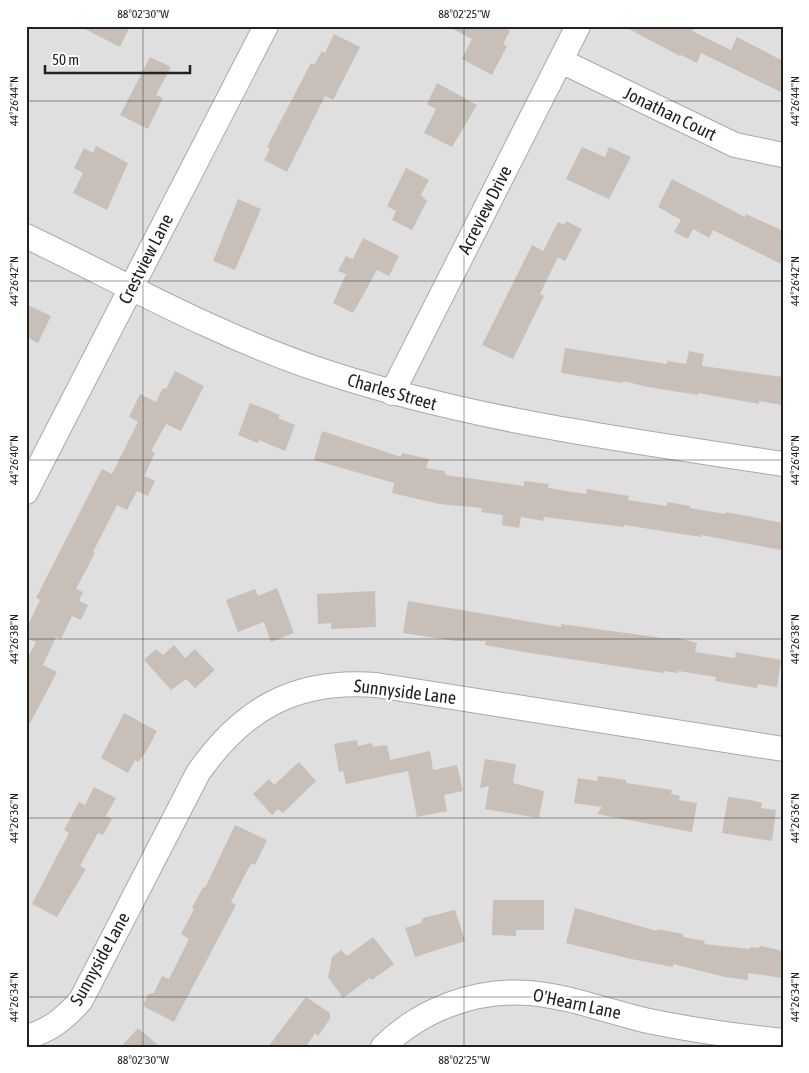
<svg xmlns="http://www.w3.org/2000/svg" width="809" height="1073" font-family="'Asap Condensed',sans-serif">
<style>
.residential{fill:#e0dfdf}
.building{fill:#c7bfb8}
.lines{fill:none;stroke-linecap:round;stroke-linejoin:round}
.minor-casing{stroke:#a9a9a9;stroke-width:26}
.minor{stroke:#fff;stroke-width:24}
.ticks{fill:none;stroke:#222;stroke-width:1;stroke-opacity:0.45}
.labels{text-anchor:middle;stroke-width:4.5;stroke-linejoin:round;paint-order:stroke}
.street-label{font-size:18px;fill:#222;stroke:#fff}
.neatline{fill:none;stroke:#222;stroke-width:2}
.ticks-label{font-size:12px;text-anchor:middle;fill:#222}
</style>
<rect width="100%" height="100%" fill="#f2efe9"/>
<path class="residential" d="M 26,26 L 783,26 L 783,1047 L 26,1047 Z"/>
<path class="building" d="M 79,26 L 130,26 L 120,47 Z
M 447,26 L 502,26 L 510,31 L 503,44 L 507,46 L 492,75 L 462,59 L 472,39 Z
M 623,26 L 695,26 L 692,31 L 731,50 L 737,37 L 783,61 L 783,93 L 701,53 L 697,63 L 681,55 L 680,56 Z
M 334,34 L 360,47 L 333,100 L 325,96 L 287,172 L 264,160 L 270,149 L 267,147 L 311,63 L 314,65 L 322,51 L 325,53 Z
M 150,57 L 171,67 L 156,95 L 163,98 L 148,129 L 120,115 Z
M 437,83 L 477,105 L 452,147 L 424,133 L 436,109 L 427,104 Z
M 96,146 L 128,163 L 107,210 L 73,193 L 83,173 L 74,168 L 84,148 L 93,153 Z
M 582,147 L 605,157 L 609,147 L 631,157 L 609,199 L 566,179 Z
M 406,168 L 429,180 L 421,195 L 427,201 L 412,230 L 392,220 L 396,211 L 387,206 Z
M 672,179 L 745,217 L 746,214 L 783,231 L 783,265 L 713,230 L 709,238 L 693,229 L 688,239 L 674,232 L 681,220 L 658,207 Z
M 238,199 L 261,209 L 235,270 L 213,261 Z
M 566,221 L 582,229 L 565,261 L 558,257 L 540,294 L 544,296 L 513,359 L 482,345 L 532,245 L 543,251 L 558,222 L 564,225 Z
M 363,238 L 399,256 L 389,276 L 377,270 L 353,313 L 333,303 L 346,274 L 338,271 L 346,256 L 353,259 Z
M 26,304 L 51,316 L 38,343 L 26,337 Z
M 565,348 L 667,364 L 667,361 L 686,364 L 689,351 L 704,354 L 702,366 L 783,377 L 781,405 L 759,401 L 759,404 L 698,393 L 698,395 L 648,387 L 623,381 L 622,383 L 561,373 Z
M 175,371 L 204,386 L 181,431 L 166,424 L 151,451 L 155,453 L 144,476 L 155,481 L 148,496 L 137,491 L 127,510 L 117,505 L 93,552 L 95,553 L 76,589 L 83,592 L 79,601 L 88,605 L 81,620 L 72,616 L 61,639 L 56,637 L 43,665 L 57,672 L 26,731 L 26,656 L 28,657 L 36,642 L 26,638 L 26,629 L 40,600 L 36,598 L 102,469 L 112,474 L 138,422 L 129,417 L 140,394 L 156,402 L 163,388 L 166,389 Z
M 250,403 L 280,415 L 278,418 L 295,425 L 285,451 L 259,440 L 258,443 L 238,435 Z
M 322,431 L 401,457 L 402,453 L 429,459 L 426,468 L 444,471 L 446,475 L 524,486 L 524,481 L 549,484 L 548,488 L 586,494 L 587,489 L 629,496 L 628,500 L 667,506 L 667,502 L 690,506 L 690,508 L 725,514 L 726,512 L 783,523 L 781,550 L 701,535 L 701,537 L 624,525 L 624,527 L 544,517 L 543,521 L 521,517 L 519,528 L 502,525 L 503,515 L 481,512 L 482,508 L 439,504 L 392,493 L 394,483 L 314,460 Z
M 277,588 L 294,633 L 271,642 L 264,622 L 238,632 L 226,600 L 255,589 L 258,596 Z
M 375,591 L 376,627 L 331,629 L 331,623 L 318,624 L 317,594 Z
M 408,601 L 561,627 L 561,624 L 662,638 L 678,638 L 697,643 L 695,652 L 735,658 L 736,652 L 781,660 L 777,687 L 758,684 L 757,688 L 715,681 L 716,677 L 678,671 L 677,673 L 664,671 L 663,673 L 530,653 L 485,645 L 486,641 L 456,641 L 403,633 Z
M 174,645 L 185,658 L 195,649 L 215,670 L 195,688 L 186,679 L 171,690 L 144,660 L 156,649 L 163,655 Z
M 124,713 L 157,731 L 146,752 L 138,762 L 135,760 L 128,773 L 101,758 Z
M 357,740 L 358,746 L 372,743 L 373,747 L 387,745 L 390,760 L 430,751 L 433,770 L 457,765 L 463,791 L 444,795 L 447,811 L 417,817 L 408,771 L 346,784 L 343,771 L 339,772 L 334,744 Z
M 485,759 L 516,764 L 513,783 L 544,791 L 539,818 L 485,809 L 489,786 L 480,788 Z
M 299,762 L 316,781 L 283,813 L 278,809 L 272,815 L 253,794 L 269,779 L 274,785 Z
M 598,776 L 626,780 L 626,783 L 672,790 L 671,794 L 680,796 L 679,800 L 697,803 L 692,832 L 597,814 L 602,807 L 574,803 L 578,778 L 597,781 Z
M 94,787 L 116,798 L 106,816 L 112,819 L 103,835 L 98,833 L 80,866 L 86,869 L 57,917 L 32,904 L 69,833 L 64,830 L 79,802 L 85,805 Z
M 728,797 L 751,800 L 762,803 L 761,808 L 776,810 L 772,841 L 722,833 Z
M 235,825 L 267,840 L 255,865 L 252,863 L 248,869 L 231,902 L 236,905 L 174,1022 L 143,1006 L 148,994 L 154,993 L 162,976 L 169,979 L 189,939 L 181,934 L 194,909 L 192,908 L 203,887 L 205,888 Z
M 493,900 L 544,900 L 544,930 L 516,930 L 516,936 L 492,935 Z
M 575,908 L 657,931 L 657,929 L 683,934 L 683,937 L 705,941 L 704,944 L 750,949 L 750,947 L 758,948 L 761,946 L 783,951 L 783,978 L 748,973 L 748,980 L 725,977 L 673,964 L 673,967 L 631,959 L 566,943 Z
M 455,910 L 465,941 L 415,957 L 405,928 L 421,923 L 423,918 Z
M 373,937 L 394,964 L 372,980 L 370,978 L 343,998 L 328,977 L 332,957 L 341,950 L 347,956 Z
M 306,997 L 330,1013 L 330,1019 L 318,1036 L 315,1033 L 306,1047 L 268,1047 Z
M 138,1028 L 160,1047 L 121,1047 Z"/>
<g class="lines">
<g class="minor-casing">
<path id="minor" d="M 561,61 L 735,145 L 783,155
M 26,236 C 122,282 216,335 317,369 C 468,420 626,440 783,464
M 392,393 L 578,26
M 26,492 L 266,26
M 26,1037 C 50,1031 65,1018 81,1000 L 198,773 C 243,708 296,679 376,685 L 783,749
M 383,1047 C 421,1009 476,989 529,993 C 568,996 606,1011 644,1020 C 690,1030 736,1036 783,1041"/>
</g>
<use href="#minor" class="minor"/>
</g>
<path class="ticks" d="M 143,26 L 143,1047M 464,26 L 464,1047M 26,101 L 783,101M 26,281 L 783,281M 26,460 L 783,460M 26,639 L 783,639M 26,818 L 783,818M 26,997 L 783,997"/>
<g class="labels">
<g class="street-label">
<text transform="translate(670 114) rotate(26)" y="6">Jonathan Court</text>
<text transform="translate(485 210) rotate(-63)" y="6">Acreview Drive</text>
<text transform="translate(146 259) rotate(-63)" y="6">Crestview Lane</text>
<text transform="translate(392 392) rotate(16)" y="6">Charles Street</text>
<text transform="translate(405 692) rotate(7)" y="6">Sunnyside Lane</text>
<text transform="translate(100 959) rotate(-61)" y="6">Sunnyside Lane</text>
<text transform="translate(577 1004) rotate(12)" y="6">O'Hearn Lane</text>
</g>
</g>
<rect width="809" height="1073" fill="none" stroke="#ffffff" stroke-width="55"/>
<path d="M45 65v8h145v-8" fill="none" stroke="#222222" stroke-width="2.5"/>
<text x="52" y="65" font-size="15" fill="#222222" stroke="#ffffff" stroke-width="4" paint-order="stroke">50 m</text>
<rect x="28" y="28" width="754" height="1018" class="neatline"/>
<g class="ticks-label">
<text x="143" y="18">88°02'30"W</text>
<text x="464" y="18">88°02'25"W</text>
<text transform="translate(14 101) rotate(-90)" y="4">44°26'44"N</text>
<text transform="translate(795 101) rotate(-90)" y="4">44°26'44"N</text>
<text transform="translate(14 281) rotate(-90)" y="4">44°26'42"N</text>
<text transform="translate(795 281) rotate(-90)" y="4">44°26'42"N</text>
<text transform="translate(14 460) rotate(-90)" y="4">44°26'40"N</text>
<text transform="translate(795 460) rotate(-90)" y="4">44°26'40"N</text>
<text transform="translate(14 639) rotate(-90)" y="4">44°26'38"N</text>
<text transform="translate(795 639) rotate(-90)" y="4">44°26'38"N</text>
<text transform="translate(14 818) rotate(-90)" y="4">44°26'36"N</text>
<text transform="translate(795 818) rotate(-90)" y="4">44°26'36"N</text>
<text transform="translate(14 997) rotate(-90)" y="4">44°26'34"N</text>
<text transform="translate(795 997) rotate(-90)" y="4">44°26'34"N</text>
<text x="143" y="1064">88°02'30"W</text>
<text x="464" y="1064">88°02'25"W</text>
</g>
</svg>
